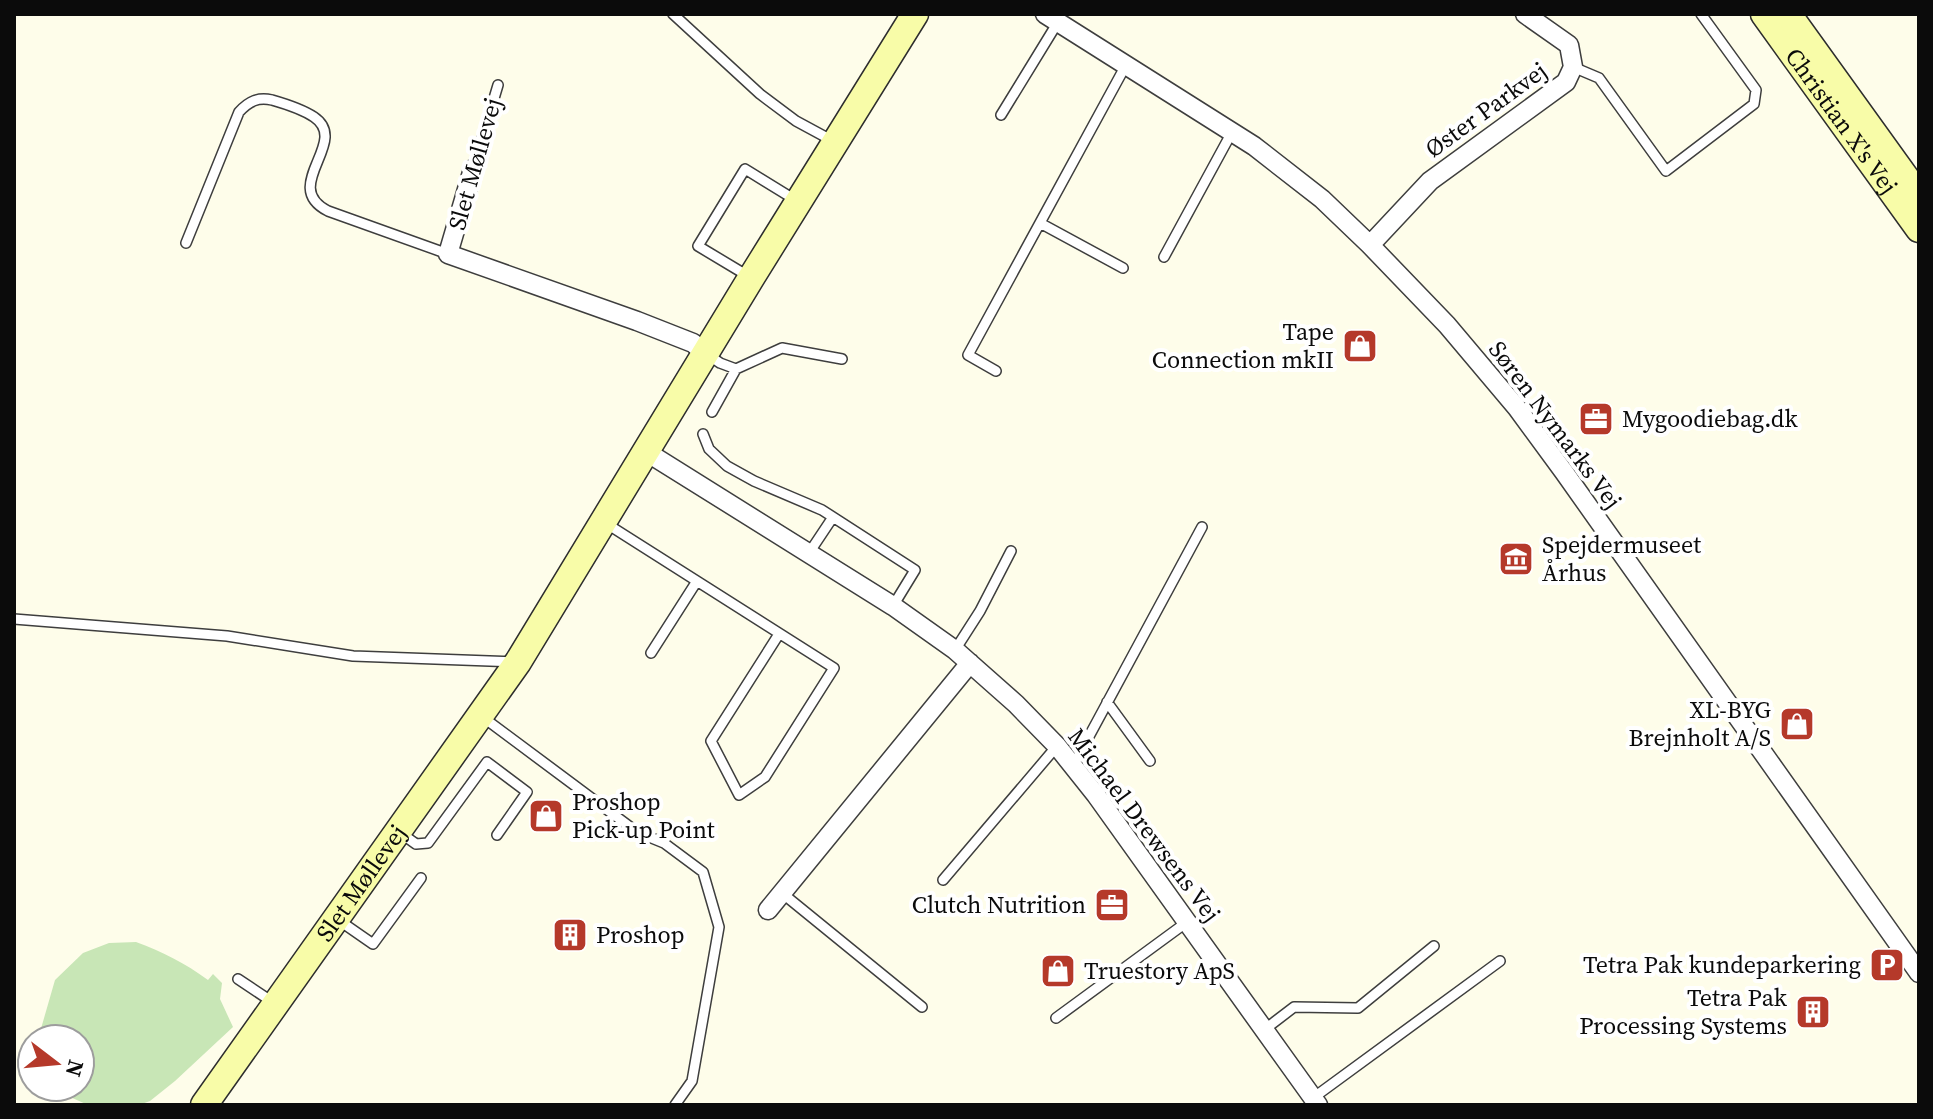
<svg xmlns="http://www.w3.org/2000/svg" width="1933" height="1119" font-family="'Source Serif 4',serif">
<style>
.grass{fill:#c8e6b6}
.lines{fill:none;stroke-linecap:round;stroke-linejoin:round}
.lane-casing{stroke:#3e3e3e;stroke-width:12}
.street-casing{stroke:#3e3e3e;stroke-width:21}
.secondary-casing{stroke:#2d2d2d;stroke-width:29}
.lane{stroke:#fff;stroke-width:9}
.street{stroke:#fff;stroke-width:18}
.secondary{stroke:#f8fca8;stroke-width:26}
.labels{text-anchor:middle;stroke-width:8;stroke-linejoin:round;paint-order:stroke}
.street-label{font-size:24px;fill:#0b0b0b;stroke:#fff}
.poi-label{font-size:24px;fill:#0b0b0b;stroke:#fff;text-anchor:end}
</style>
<rect width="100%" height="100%" fill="#fefdea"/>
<path class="grass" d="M 136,942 C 163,952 185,963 208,980 L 213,974 L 222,983 L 220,999 L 233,1027 L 175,1081 L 150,1101 L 139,1105 L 88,1105 L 59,1092 L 54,1087 L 80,1087 L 80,1039 L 38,1039 L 55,980 L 83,953 L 109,943 Z"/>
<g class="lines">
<g class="lane-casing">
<path id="lane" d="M 673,14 L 760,94 L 796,121 L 833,141
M 1573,67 L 1599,78 L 1666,171 L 1754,104 L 1756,90 L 1701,14
M 1001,115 L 1058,22
M 473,169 L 498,85
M 1040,223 L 1123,268
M 186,243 L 239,112 C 249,101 258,97 272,100 C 286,104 302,109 314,117 C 351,142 279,186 328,211 L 448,254
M 1164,257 L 1232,132
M 748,276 L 698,246 L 745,169 L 797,201
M 707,354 L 720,363 L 736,369
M 996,371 L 968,355 L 1126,65
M 712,412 L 736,369 L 782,348 L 842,359
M 703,434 L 709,449 L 727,466 L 754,481 L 822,510 L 915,570 L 893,606
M 607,524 L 834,668 L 765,777 L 739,795 L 711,741 L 779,634
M 809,553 L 833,517
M 14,619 L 227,636 L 353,656 L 515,662
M 955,650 L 980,611 L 1011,551
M 651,653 L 697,581
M 1107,702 L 1150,761
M 484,718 L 637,832 L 664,843 L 703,872 L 719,927 L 692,1081 L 675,1105
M 1073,766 L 1202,527
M 402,834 L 416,844 L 428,843 L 487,762 L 527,792 L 497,835
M 943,880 L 1057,746
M 782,893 L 922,1007
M 337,919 L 373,944 L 421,878
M 238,979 L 274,1003
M 1056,1018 L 1187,922
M 1264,1030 L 1294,1007 L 1358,1008 L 1434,946
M 1313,1098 L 1500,961"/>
</g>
<g class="street-casing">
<path id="street" d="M 1045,14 L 1254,146 L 1322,199 L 1370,245 L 1447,325 L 1517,408 L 1564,472 L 1919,973
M 473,169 L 448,254 L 637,321 L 693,343 L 705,353
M 1370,245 L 1430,181 L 1566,82 L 1573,67 L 1569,45 L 1525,14
M 645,451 L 893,606 L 955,650 L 1016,704 L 1057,746 L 1096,795 L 1318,1105
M 768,910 L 970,663"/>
</g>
<g class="secondary-casing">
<g id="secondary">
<path id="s1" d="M 1764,14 L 1919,229"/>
<path d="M 1788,14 L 1919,196"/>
<path id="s2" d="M 204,1105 L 518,662 L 751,278 L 915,14"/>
</g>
</g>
<use href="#lane" class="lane"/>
<use href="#street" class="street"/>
<use href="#secondary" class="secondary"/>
</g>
<defs>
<g id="shop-square" transform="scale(1.8)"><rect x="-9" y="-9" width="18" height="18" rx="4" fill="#b5392a" stroke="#fff"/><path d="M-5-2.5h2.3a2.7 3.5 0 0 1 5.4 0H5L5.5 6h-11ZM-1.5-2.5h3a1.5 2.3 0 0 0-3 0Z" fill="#fff"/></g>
<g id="office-square" transform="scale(1.8)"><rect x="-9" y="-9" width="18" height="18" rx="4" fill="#b5392a" stroke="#fff"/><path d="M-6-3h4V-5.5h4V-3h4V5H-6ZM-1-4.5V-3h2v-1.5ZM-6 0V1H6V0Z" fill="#fff"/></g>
<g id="museum-square" transform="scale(1.8)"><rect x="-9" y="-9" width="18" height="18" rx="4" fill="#b5392a" stroke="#fff"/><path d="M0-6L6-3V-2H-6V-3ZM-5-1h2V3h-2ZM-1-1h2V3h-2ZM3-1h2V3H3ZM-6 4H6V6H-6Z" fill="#fff"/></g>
<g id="building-square" transform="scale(1.8)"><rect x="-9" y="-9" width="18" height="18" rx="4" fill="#b5392a" stroke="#fff"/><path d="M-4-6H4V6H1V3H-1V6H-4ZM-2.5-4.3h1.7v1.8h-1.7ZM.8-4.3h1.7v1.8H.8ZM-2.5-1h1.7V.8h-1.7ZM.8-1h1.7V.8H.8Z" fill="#fff"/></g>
<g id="parking-square" transform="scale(1.8)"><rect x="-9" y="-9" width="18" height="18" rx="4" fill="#b5392a" stroke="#fff"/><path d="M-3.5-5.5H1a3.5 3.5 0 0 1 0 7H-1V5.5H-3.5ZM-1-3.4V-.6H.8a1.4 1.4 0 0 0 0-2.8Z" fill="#fff"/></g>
</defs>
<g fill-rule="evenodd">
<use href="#shop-square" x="1360" y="346"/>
<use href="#office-square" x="1596" y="419"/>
<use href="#museum-square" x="1516" y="559"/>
<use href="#shop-square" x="1797" y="724"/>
<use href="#shop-square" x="546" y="816"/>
<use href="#office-square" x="1112" y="905"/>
<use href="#building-square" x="570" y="935"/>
<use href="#parking-square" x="1887" y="965"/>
<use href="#shop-square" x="1058" y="971"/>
<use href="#building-square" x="1813" y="1012"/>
</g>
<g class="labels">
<g class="street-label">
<text transform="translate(1486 110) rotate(-36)" y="8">Øster Parkvej</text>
<text dy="8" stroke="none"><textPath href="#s1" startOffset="132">Christian X's Vej</textPath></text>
<text transform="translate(475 164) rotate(-74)" y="8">Slet Møllevej</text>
<text transform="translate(1555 425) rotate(53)" y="8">Søren Nymarks Vej</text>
<text transform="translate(1144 825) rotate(53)" y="8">Michael Drewsens Vej</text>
<text dy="8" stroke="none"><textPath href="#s2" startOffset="272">Slet Møllevej</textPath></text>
</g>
<g class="poi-label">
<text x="1334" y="340">Tape<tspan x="1334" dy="28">Connection mkII</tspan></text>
<text x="1622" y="427" text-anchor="start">Mygoodiebag.dk</text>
<text x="1542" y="553" text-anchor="start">Spejdermuseet<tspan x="1542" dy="28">Århus</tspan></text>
<text x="1771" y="718">XL-BYG<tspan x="1771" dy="28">Brejnholt A/S</tspan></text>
<text x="572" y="810" text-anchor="start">Proshop<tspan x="572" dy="28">Pick-up Point</tspan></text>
<text x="1086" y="913">Clutch Nutrition</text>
<text x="596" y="943" text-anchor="start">Proshop</text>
<text x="1861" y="973">Tetra Pak kundeparkering</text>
<text x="1084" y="979" text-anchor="start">Truestory ApS</text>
<text x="1787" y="1006">Tetra Pak<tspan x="1787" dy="28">Processing Systems</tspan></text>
</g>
</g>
<rect width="1933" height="1119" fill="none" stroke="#0b0b0b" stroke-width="32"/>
<g transform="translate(56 1063) rotate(106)"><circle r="38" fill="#ffffff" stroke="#9d9d9d" stroke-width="2"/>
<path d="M0-6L14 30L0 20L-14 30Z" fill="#b5392a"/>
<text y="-12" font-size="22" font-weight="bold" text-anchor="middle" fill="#0b0b0b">N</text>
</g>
</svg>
